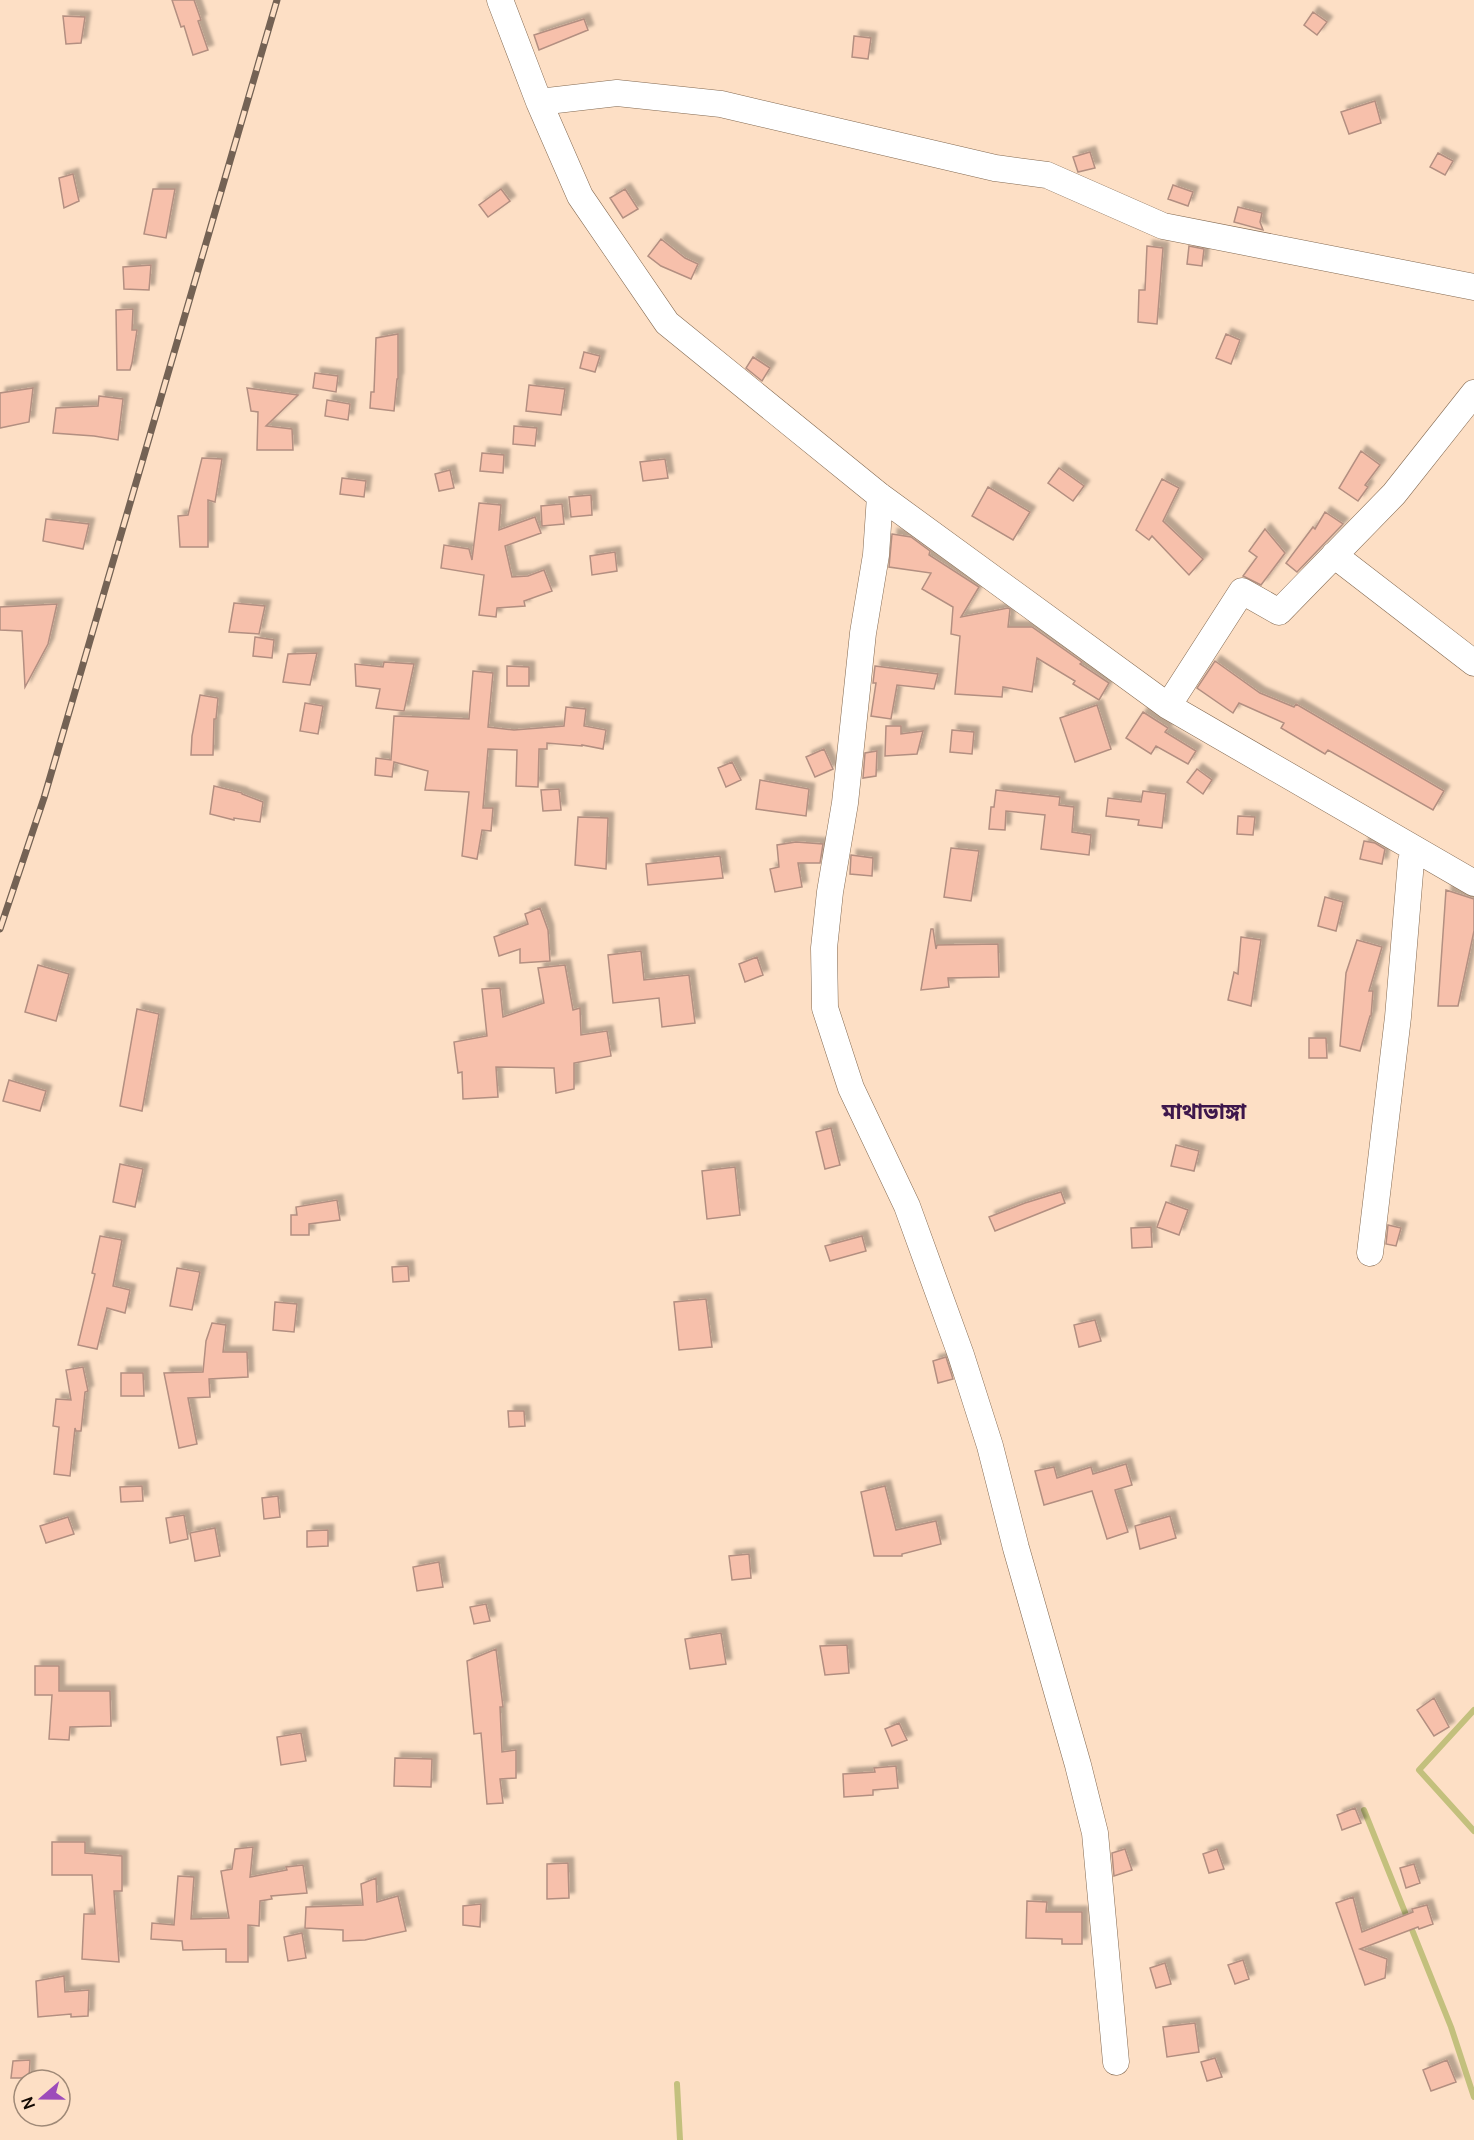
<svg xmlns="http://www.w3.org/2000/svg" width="1474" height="2140" font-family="Manrope,'Noto Sans Bengali',sans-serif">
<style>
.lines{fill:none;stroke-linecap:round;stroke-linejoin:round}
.stream{stroke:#c3c07d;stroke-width:6}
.building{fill:#f7c0ab;stroke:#b38f81;stroke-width:1.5;filter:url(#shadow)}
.minor-casing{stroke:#836951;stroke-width:27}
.minor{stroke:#fff;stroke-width:26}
.rail-casing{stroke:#746254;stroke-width:7}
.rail{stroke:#fddfc5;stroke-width:4.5;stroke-dasharray:14;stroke-linecap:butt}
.labels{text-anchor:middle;stroke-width:4.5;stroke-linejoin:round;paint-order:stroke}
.district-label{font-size:22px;font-weight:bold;fill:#3e174c;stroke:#fddfc5}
</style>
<defs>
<filter id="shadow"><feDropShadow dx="5.5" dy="-5.5" stdDeviation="1.5" flood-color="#0004"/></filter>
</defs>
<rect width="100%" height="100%" fill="#fddfc5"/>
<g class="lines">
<path class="stream" d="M 1474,1710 L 1419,1770 L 1474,1831
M 1364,1810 L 1451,2027 L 1474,2097
M 677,2084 L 680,2140"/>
</g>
<path class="building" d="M 172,0 L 194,0 L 201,20 L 198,21 L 208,50 L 193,55 L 184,26 L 181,27 Z
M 1313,12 L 1327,22 L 1317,35 L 1304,25 Z
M 63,16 L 85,17 L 81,43 L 66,44 Z
M 584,19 L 588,30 L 539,50 L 534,35 Z
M 854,36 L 871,38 L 868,59 L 852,57 Z
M 1375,101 L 1381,123 L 1349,134 L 1341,112 Z
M 1090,152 L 1095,168 L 1078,172 L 1073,157 Z
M 1438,153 L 1453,161 L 1445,175 L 1430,167 Z
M 73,174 L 79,201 L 64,208 L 59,178 Z
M 1173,185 L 1193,192 L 1188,206 L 1168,199 Z
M 153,189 L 175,189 L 166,238 L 144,234 Z
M 501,189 L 510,201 L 488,217 L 479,205 Z
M 625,189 L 638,209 L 623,218 L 610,198 Z
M 1238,207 L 1262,213 L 1260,222 L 1263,230 L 1234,222 Z
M 661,239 L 685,258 L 698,264 L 691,279 L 661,266 L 648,256 Z
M 1147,246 L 1163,248 L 1157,324 L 1138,322 L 1139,290 L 1145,290 Z
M 1189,246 L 1204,249 L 1202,266 L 1187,264 Z
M 151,265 L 149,290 L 124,289 L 123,267 Z
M 133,309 L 132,330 L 137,330 L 132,363 L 130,370 L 117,370 L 116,310 Z
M 398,334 L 398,379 L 397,379 L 394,411 L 370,408 L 371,392 L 374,392 L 376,338 Z
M 1226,334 L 1240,340 L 1231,364 L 1216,358 Z
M 584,352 L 600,356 L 595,372 L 580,368 Z
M 753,357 L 770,368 L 762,381 L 746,368 Z
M 315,373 L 338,376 L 336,392 L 313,388 Z
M 529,385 L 565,389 L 561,415 L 526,411 Z
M 33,388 L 29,422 L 0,428 L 0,393 Z
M 247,388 L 298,395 L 266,426 L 292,429 L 293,450 L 257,450 L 258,412 L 251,411 Z
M 99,396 L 123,399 L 118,440 L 94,436 L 53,433 L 56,408 L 98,406 Z
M 327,400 L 350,404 L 348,420 L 325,416 Z
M 514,426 L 537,428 L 535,446 L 513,444 Z
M 1361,451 L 1380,465 L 1365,485 L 1368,487 L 1358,501 L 1339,488 Z
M 482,453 L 504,455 L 503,473 L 480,471 Z
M 202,458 L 222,459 L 215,502 L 208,500 L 208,547 L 180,547 L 178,516 L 188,515 Z
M 665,459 L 668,478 L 643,481 L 640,462 Z
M 1059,468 L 1084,486 L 1073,501 L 1048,483 Z
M 450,470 L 454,488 L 439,491 L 435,474 Z
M 342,478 L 366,481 L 364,497 L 340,494 Z
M 1162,479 L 1179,488 L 1163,521 L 1203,559 L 1189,575 L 1152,536 L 1149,540 L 1136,530 Z
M 988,487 L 1030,512 L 1013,540 L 972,516 Z
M 591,495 L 592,515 L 571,517 L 569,497 Z
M 479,503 L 501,505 L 499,530 L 535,517 L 541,533 L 505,546 L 512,577 L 528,576 L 544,570 L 552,591 L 524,601 L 525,606 L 497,608 L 496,617 L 479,615 L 484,575 L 441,568 L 444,545 L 469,549 L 472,560 Z
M 562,504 L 564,524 L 542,526 L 541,506 Z
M 1325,512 L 1343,524 L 1297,572 L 1286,563 L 1313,527 L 1315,529 Z
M 46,519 L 89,524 L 83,549 L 43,541 Z
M 1265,529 L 1285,553 L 1261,585 L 1243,576 L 1257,557 L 1249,551 Z
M 892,534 L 911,537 L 930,551 L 929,555 L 979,587 L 961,617 L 1008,608 L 1010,609 L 1008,627 L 1032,627 L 1082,662 L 1080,664 L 1109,683 L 1099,700 L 1073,684 L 1075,681 L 1037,658 L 1032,692 L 1003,687 L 1002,697 L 955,694 L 960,636 L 951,634 L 953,607 L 922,589 L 931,573 L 889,567 Z
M 615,552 L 617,571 L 592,575 L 590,556 Z
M 234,603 L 265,606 L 259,634 L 229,632 Z
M 57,604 L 48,644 L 25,687 L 22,631 L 0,630 L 0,607 Z
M 255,637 L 274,640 L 272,658 L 253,656 Z
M 317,653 L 310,685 L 283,682 L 288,654 Z
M 1215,661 L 1260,693 L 1294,707 L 1296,704 L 1444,791 L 1433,810 L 1328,750 L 1325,754 L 1281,728 L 1284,723 L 1239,703 L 1233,713 L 1197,688 Z
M 384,662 L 414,664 L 404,711 L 376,708 L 380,689 L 356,686 L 355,664 L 383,667 Z
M 507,666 L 529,667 L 529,686 L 507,686 Z
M 875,666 L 938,674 L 934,689 L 897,685 L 891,719 L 871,716 L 876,683 L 873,683 Z
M 473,671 L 493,673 L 488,727 L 514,730 L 564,726 L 566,707 L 586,709 L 584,726 L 606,730 L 603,749 L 582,745 L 582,746 L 547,743 L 547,749 L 539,749 L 538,787 L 516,786 L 517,750 L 488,749 L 483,808 L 493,808 L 491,831 L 482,830 L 477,859 L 462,856 L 469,792 L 425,790 L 428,771 L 394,762 L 392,777 L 375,775 L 376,758 L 391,760 L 394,716 L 469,719 Z
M 200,695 L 218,698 L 216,719 L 214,719 L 213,755 L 191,755 L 192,736 Z
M 305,703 L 323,706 L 318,734 L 300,731 Z
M 1097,705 L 1111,749 L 1075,762 L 1060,718 Z
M 1143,712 L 1168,728 L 1165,732 L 1196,751 L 1188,764 L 1156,746 L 1151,754 L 1126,738 Z
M 886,726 L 901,726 L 901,734 L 923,731 L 917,754 L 885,756 Z
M 952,730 L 974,732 L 972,754 L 950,752 Z
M 824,749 L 833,769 L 815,777 L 806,757 Z
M 877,751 L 876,776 L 863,778 L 865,753 Z
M 732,762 L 741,780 L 726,787 L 718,768 Z
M 1197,769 L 1212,780 L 1203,794 L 1187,782 Z
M 760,780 L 809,789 L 806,816 L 756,809 Z
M 214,786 L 242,793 L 242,794 L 263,802 L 260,822 L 234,818 L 234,820 L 210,814 Z
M 559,789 L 561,810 L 543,811 L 541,790 Z
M 996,790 L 1060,797 L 1059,805 L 1074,807 L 1072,832 L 1091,835 L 1089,855 L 1041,849 L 1045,815 L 1006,811 L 1005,830 L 989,829 L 991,807 L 994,807 Z
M 1143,791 L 1166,794 L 1162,828 L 1138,825 L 1139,820 L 1106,816 L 1108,798 L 1141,802 Z
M 1238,816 L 1255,817 L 1253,835 L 1237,834 Z
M 578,817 L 608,818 L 606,869 L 575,865 Z
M 1364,841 L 1375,843 L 1385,849 L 1382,864 L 1360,859 Z
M 796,842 L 823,844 L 820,863 L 798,863 L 802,887 L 775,892 L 770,869 L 779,867 L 777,845 Z
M 951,848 L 979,851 L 971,901 L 944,897 Z
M 851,855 L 873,858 L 872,876 L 850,874 Z
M 720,856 L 723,878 L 648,885 L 646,864 Z
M 1446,890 L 1474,899 L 1474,931 L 1458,1006 L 1438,1006 Z
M 1325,897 L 1343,902 L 1336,931 L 1318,926 Z
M 540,908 L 548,930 L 550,961 L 520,963 L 520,949 L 499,956 L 494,937 L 528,924 L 525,914 Z
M 931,929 L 933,929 L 936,949 L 937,945 L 998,944 L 999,977 L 948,978 L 949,987 L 921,990 Z
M 1241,937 L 1261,940 L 1251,1006 L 1228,1000 L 1234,972 L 1238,974 Z
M 1357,940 L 1382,947 L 1369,991 L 1373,991 L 1371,1016 L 1370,1016 L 1360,1051 L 1340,1046 L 1346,973 Z
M 641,951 L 644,980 L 689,975 L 695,1023 L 662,1027 L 659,998 L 613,1003 L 608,955 Z
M 757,957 L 763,975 L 745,982 L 739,964 Z
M 38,965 L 69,974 L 56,1021 L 25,1012 Z
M 565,965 L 573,1010 L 580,1008 L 581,1035 L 607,1031 L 611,1056 L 574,1063 L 574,1089 L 556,1093 L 554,1068 L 496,1067 L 498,1097 L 463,1099 L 462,1072 L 458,1073 L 454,1042 L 487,1036 L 482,989 L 500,988 L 503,1017 L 544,1003 L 538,968 Z
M 137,1009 L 159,1014 L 142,1111 L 120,1106 Z
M 1309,1038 L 1326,1038 L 1327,1058 L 1309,1058 Z
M 9,1080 L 46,1091 L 40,1111 L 3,1101 Z
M 831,1128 L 840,1165 L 825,1169 L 816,1132 Z
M 1176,1145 L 1199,1151 L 1194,1171 L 1171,1166 Z
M 120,1164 L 143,1169 L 135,1207 L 113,1202 Z
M 735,1167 L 740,1215 L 707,1219 L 702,1171 Z
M 1061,1192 L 1065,1203 L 995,1231 L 989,1217 L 1025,1203 Z
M 337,1200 L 340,1220 L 309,1224 L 309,1235 L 291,1235 L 291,1215 L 297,1215 L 296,1207 Z
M 1166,1202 L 1188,1210 L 1179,1235 L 1157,1227 Z
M 1388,1225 L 1401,1228 L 1396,1246 L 1386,1244 Z
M 1151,1227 L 1152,1247 L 1132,1248 L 1131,1228 Z
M 100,1236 L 122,1240 L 113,1286 L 130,1290 L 125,1313 L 107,1308 L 97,1349 L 78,1345 L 95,1274 L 92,1273 Z
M 862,1236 L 866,1251 L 830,1261 L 825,1246 Z
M 408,1266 L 409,1281 L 393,1282 L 392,1267 Z
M 177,1268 L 200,1272 L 192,1310 L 170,1306 Z
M 706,1299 L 712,1347 L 679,1350 L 674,1302 Z
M 275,1302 L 297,1304 L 294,1332 L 273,1330 Z
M 1095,1320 L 1101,1341 L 1079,1347 L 1074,1325 Z
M 212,1323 L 226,1325 L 223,1352 L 247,1352 L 248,1377 L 209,1379 L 210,1397 L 188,1398 L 197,1444 L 179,1448 L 164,1373 L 203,1372 L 206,1341 Z
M 946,1357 L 953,1379 L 938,1383 L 933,1361 Z
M 83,1367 L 88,1391 L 85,1392 L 81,1431 L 76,1431 L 75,1428 L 70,1476 L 54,1474 L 59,1427 L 53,1426 L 56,1399 L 71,1400 L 66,1370 Z
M 121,1373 L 143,1373 L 144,1396 L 121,1396 Z
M 508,1411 L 524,1411 L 525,1426 L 509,1427 Z
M 1126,1464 L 1132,1485 L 1115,1490 L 1128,1532 L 1107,1539 L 1092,1491 L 1044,1505 L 1035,1471 L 1054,1467 L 1057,1478 L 1091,1467 L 1093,1474 Z
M 142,1486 L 143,1501 L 121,1502 L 120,1487 Z
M 885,1486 L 896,1530 L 936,1521 L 941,1544 L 902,1554 L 902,1556 L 874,1556 L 861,1492 Z
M 278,1496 L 280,1517 L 264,1519 L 262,1498 Z
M 184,1515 L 188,1539 L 170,1543 L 166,1518 Z
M 1170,1516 L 1176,1538 L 1140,1549 L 1135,1526 Z
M 68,1517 L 74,1534 L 46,1543 L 40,1526 Z
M 215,1528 L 220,1556 L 195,1561 L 190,1533 Z
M 328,1530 L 328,1546 L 307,1547 L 307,1531 Z
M 749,1554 L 751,1578 L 732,1580 L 729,1556 Z
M 439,1562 L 443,1587 L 417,1591 L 413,1567 Z
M 486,1604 L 490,1621 L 474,1624 L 470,1607 Z
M 721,1633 L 726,1664 L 690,1669 L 685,1639 Z
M 847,1645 L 849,1673 L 825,1675 L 820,1646 Z
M 496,1649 L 503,1707 L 500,1707 L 502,1752 L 516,1750 L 516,1778 L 500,1779 L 503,1803 L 487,1804 L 481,1733 L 474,1734 L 467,1661 Z
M 35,1666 L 59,1666 L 59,1691 L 110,1691 L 111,1726 L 70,1727 L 69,1740 L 49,1739 L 52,1695 L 35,1695 Z
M 1434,1698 L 1449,1727 L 1434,1736 L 1417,1710 Z
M 899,1723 L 907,1740 L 892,1746 L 885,1729 Z
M 301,1733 L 306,1761 L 281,1765 L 277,1737 Z
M 395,1758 L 432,1759 L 431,1787 L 394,1786 Z
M 896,1766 L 898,1788 L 873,1790 L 873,1795 L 844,1797 L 843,1774 L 875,1772 L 874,1768 Z
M 1355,1808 L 1361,1823 L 1342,1830 L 1337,1815 Z
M 52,1842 L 85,1842 L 85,1853 L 122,1856 L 122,1891 L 114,1891 L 119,1962 L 82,1959 L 84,1914 L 95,1914 L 92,1875 L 52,1875 Z
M 253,1847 L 250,1877 L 287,1870 L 286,1867 L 303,1865 L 307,1893 L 271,1896 L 272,1899 L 260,1901 L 259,1926 L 248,1925 L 248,1962 L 226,1962 L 226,1949 L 183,1950 L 182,1941 L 151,1939 L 152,1923 L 174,1925 L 178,1876 L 194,1877 L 191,1919 L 229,1918 L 221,1871 L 232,1869 L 235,1849 Z
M 1125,1849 L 1132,1870 L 1114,1876 L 1112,1853 Z
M 1217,1849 L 1224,1869 L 1209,1873 L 1203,1854 Z
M 568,1863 L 569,1898 L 547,1899 L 547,1864 Z
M 1414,1864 L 1420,1883 L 1406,1888 L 1400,1868 Z
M 376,1878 L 377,1902 L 398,1896 L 406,1931 L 365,1940 L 343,1941 L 343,1930 L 305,1928 L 306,1907 L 363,1905 L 361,1884 Z
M 1353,1897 L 1362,1932 L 1413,1912 L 1412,1909 L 1427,1905 L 1433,1924 L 1419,1929 L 1418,1927 L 1360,1949 L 1387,1959 L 1385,1978 L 1365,1985 L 1336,1903 Z
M 1027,1901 L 1047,1902 L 1046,1912 L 1082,1912 L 1082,1944 L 1062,1944 L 1062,1939 L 1026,1938 Z
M 481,1904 L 480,1927 L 463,1925 L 463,1906 Z
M 302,1933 L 306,1958 L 288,1961 L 284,1937 Z
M 1243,1960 L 1249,1979 L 1235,1984 L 1228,1965 Z
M 1165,1963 L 1171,1984 L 1156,1988 L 1150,1968 Z
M 64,1976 L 65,1992 L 89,1990 L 88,2016 L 71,2017 L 71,2014 L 38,2017 L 36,1981 Z
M 1195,2023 L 1199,2052 L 1167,2057 L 1163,2027 Z
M 1215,2058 L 1222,2077 L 1207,2081 L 1201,2062 Z
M 30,2060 L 29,2078 L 11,2078 L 13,2061 Z
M 1447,2060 L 1456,2082 L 1431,2091 L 1423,2070 Z"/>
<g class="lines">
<g class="minor-casing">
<path id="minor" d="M 500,0 L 539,102 L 580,196 L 667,323 L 880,496 L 1168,706 L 1474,883
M 539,102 L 617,93 L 721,104 L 995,168 L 1047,175 L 1163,226 L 1474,287
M 880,496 L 876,555 L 863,633 L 845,803 L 830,892 L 824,948 L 825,1008 L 851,1088 L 907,1206 L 961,1355 L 990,1446 L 1016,1548 L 1078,1765 L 1095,1833 L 1116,2062
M 1334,555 L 1474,663
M 1168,706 L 1242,591 L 1279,612 L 1394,494 L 1474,393
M 1370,1253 L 1398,1017 L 1411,861"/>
</g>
<use href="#minor" class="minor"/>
<g class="rail-casing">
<path id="rail" d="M 0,929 L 44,798 L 277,0"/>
</g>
<use href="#rail" class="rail"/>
</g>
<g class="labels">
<g class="district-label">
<text x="1204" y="1119">মাথাভাঙ্গা</text>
</g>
</g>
<g transform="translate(42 2098) rotate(250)"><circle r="28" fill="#fddfc5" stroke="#9f8977" stroke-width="1.5"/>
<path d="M0-4.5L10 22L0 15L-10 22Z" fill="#9d4bba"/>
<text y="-9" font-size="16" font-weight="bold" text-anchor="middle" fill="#130903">N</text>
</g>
</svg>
